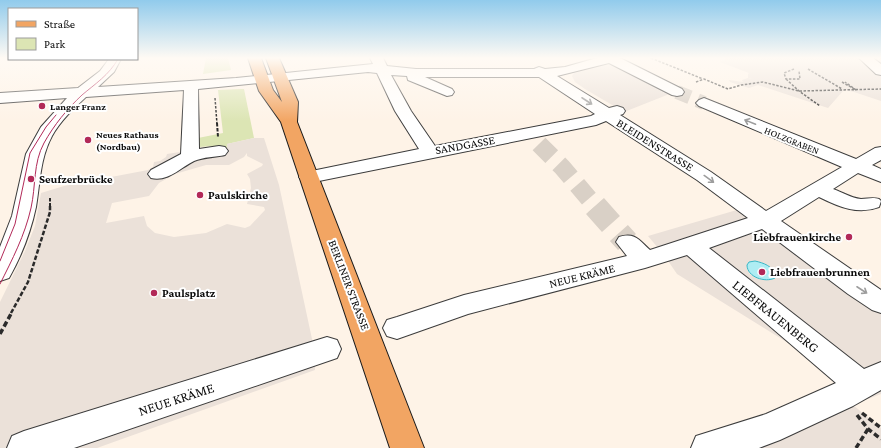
<svg xmlns="http://www.w3.org/2000/svg" width="881" height="448" font-family="'Crimson Pro',serif">
<style>
.green{fill:#dce5b4}
.plaza{fill:#ebe1d9;fill-rule:evenodd}
.water{fill:#aeedf3;stroke:#39b7c6}
.lines{fill:none;stroke-linecap:round;stroke-linejoin:round}
.minor-tunnel-far2{stroke:#d9d0c6;stroke-width:14;stroke-dasharray:14 8;stroke-linecap:butt}
.minor-tunnel-far1{stroke:#d9d0c6;stroke-width:18;stroke-dasharray:18 10;stroke-linecap:butt}
.minor-tunnel{stroke:#d9d0c6;stroke-width:24;stroke-dasharray:24 12;stroke-linecap:butt}
.minor-casing{stroke:#3c3c3c;stroke-width:2}
.major-casing{stroke:#1a1a1a;stroke-width:2}
.path-far3{stroke:#2b2b2b;stroke-width:1.5;stroke-dasharray:2.5 1.5;stroke-linecap:butt}
.path-far2{stroke:#2b2b2b;stroke-width:2;stroke-dasharray:3.5 1.5;stroke-linecap:butt}
.path-far1{stroke:#2b2b2b;stroke-width:2.5;stroke-dasharray:4.5 2;stroke-linecap:butt}
.path{stroke:#2b2b2b;stroke-width:3.5;stroke-dasharray:5.5 3;stroke-linecap:butt}
.minor{fill:#fff;fill-rule:evenodd}
.major{fill:#f2a563;fill-rule:evenodd}
.tram{stroke:#b22958;stroke-width:1}
.oneway{stroke:#9d9d9d}
.poi-dot{fill:#b22958;stroke:#fff;stroke-width:1.5}
.labels{text-anchor:middle;stroke-width:4;stroke-linejoin:round;paint-order:stroke}
.far-poi-label{font-size:10px;font-weight:bold;fill:#090909;stroke:#fff;text-anchor:start}
.far-street-label{font-size:10px;fill:#090909;stroke:#fff}
.street-label{font-size:12px;fill:#090909;stroke:#fff}
.poi-label{font-size:12px;font-weight:bold;fill:#090909;stroke:#fff;text-anchor:start}
.near-street-label{font-size:14px;fill:#090909;stroke:#fff}
</style>
<rect width="100%" height="100%" fill="#fef3e7"/>
<path class="green" d="M 206,58 L 228,58 L 231,70 L 203,74 Z
M 241,89 L 244,89 L 254,138 L 227,144 L 227,148 L 214,150 L 213,146 L 199,147 L 198,138 L 223,133 L 218,90 Z"/>
<path class="plaza" d="M 728,58 L 881,58 L 881,101 L 854,92 L 845,90 L 843,91 L 828,108 L 758,85 L 749,88 L 730,82 L 729,80 L 743,82 L 742,80 L 748,78 L 752,79 L 748,78 L 748,74 L 749,73 L 720,62 Z
M 605,65 L 614,65 L 672,93 L 624,112 L 585,89 L 575,82 L 572,76 L 574,73 Z
M 254,138 L 264,138 L 279,185 L 315,353 L 315,370 L 97,448 L 0,448 L 0,302 L 25,251 L 35,226 L 41,193 L 64,186 L 148,170 L 153,167 L 154,162 L 160,161 L 166,157 L 167,154 L 180,152 L 182,157 L 227,148 L 227,144 ZM 247,153 L 247,156 L 263,164 L 262,166 L 247,174 L 250,179 L 251,188 L 247,204 L 264,207 L 265,210 L 250,226 L 245,228 L 227,224 L 206,233 L 174,237 L 155,233 L 147,226 L 144,216 L 106,223 L 112,203 L 149,196 L 159,183 L 175,174 L 206,165 L 229,165 L 244,157 Z
M 747,207 L 881,303 L 881,394 L 868,399 L 841,376 L 677,274 L 664,255 L 648,236 ZM 755,261 L 768,266 L 775,278 L 770,280 L 764,280 L 750,274 L 747,269 L 747,265 L 749,262 Z
M 842,396 L 881,428 L 881,448 L 708,448 Z"/>
<path class="water" d="M 755,261 C 764,263 772,266 776,275 L 775,278 C 765,283 747,277 747,265 L 749,262 Z"/>
<g class="lines">
<path class="minor-tunnel-far2" d="M 677,92 L 704,103"/>
<path class="minor-tunnel-far1" d="M 539,144 L 562,167 L 596,207"/>
<path class="minor-tunnel" d="M 595,206 L 627,242"/>
<g class="minor-casing">
<path id="minor" d="M 370,58 L 383,58 L 387,66 L 416,69 L 534,69 L 539,67 L 545,69 L 565,67 L 597,58 L 620,58 L 682,89 L 684,92 L 682,95 L 677,96 L 672,95 L 609,63 L 557,76 L 609,108 L 617,106 L 623,108 L 625,111 L 623,114 L 620,115 L 711,172 L 766,211 L 842,167 L 699,106 L 696,103 L 699,100 L 704,98 L 709,100 L 856,159 L 875,148 L 881,147 L 881,160 L 872,165 L 881,169 L 881,182 L 858,173 L 833,189 C 842,192 851,198 861,199 C 868,199 872,197 879,199 L 881,201 L 879,207 C 858,215 839,207 819,197 L 781,221 L 881,290 L 881,313 L 872,310 L 848,294 L 762,229 L 709,248 L 864,369 L 881,362 L 881,390 L 853,406 L 780,440 L 759,448 L 691,448 L 696,436 L 766,414 L 836,383 L 687,255 L 645,268 L 468,314 L 397,339 L 387,336 L 383,328 L 387,320 L 397,317 L 464,295 L 627,256 L 616,242 L 619,237 C 635,232 639,240 650,250 L 748,218 L 697,180 L 606,121 L 596,125 L 309,183 L 302,181 L 299,177 L 302,173 L 419,149 L 395,111 L 377,73 L 368,72 L 198,89 L 199,149 L 219,146 L 225,147 L 228,151 L 225,155 C 216,157 203,157 194,161 C 180,168 168,182 151,178 L 148,174 L 151,170 L 181,154 L 184,90 L 86,97 C 74,108 60,121 52,136 C 40,158 40,183 36,207 C 31,231 21,257 9,278 L 0,281 L 0,247 L 12,216 L 26,154 L 41,127 L 67,98 L 0,103 L 0,93 L 78,88 L 100,71 L 109,59 L 121,59 L 114,72 L 98,87 L 236,78 L 373,64 ZM 391,75 L 407,76 L 408,80 L 447,96 L 452,95 L 454,92 L 452,89 L 425,77 L 539,77 L 595,114 L 591,116 L 435,146 L 411,111 Z
M 859,58 L 873,58 L 881,64 L 881,75 L 876,74 Z
M 327,337 L 337,340 L 341,349 L 337,358 L 74,448 L 7,448 L 12,436 L 24,431 Z"/>
</g>
<g class="major-casing">
<path id="major" d="M 248,58 L 261,58 L 273,90 L 282,102 L 266,58 L 279,58 L 298,102 L 297,122 L 424,448 L 390,448 L 281,122 L 259,91 Z"/>
</g>
<path class="path-far3" d="M 651,58 L 703,79
M 794,69 L 784,73 L 786,79 L 800,79 L 799,71
M 808,69 L 842,89
M 786,79 L 799,91 L 820,106
M 696,82 L 704,79 L 728,89 L 741,85 L 763,82 L 799,91 L 881,89
M 842,82 L 856,90 L 845,82
M 215,98 L 217,124"/>
<path class="path-far2" d="M 217,123 L 218,137
M 50,198 L 50,207"/>
<path class="path-far1" d="M 11,313 L 28,282 L 50,212 L 50,206"/>
<path class="path" d="M 0,334 L 12,312
M 862,413 L 881,428
M 857,415 L 868,429 L 881,439
M 856,448 L 868,429"/>
<use href="#minor" class="minor"/>
<use href="#major" class="major"/>
<path class="tram" d="M 0,261 L 15,224 L 30,153 L 46,127 L 56,115
M 0,284 C 12,260 25,235 31,208 C 36,186 33,163 44,143 C 54,125 67,109 82,95 C 95,84 109,75 118,59"/>
</g>
<defs><path id="oneway-shaft" d="M-6 0H5M1.5-3L5.5 0L1.5 3" fill="none" stroke-width="1.6" stroke-linecap="round" stroke-linejoin="round"/></defs>
<g class="oneway">
<use href="#oneway-shaft" transform="translate(587 101) rotate(33)"/>
<use href="#oneway-shaft" transform="translate(750 122) rotate(-158)"/>
<use href="#oneway-shaft" transform="translate(709 179) rotate(36)"/>
<use href="#oneway-shaft" transform="translate(862 290) rotate(33)"/>
</g>
<linearGradient id="sky" x2="0" y2="1"><stop stop-color="#91cbec"/><stop offset="0.48" stop-color="#fffaf4"/><stop offset="1" stop-color="#fffaf4" stop-opacity="0"/></linearGradient>
<rect width="881" height="121" fill="url(#sky)"/>
<g class="poi-dot">
<circle cx="42" cy="106" r="4"/>
<circle cx="88" cy="140" r="4"/>
<circle cx="31" cy="179" r="4"/>
<circle cx="200" cy="195" r="4"/>
<circle cx="849" cy="237" r="4"/>
<circle cx="762" cy="272" r="4"/>
<circle cx="154" cy="293" r="4"/>
</g>
<g class="labels">
<g class="far-poi-label">
<text x="50" y="110">Langer Franz</text>
<text x="96" y="138">Neues Rathaus<tspan x="96" dy="12">(Nordbau)</tspan></text>
</g>
<g class="far-street-label">
<text transform="translate(792 140) rotate(22)" y="4">HOLZGRABEN</text>
</g>
<g class="street-label">
<text transform="translate(465 145) rotate(-10)" y="4">SANDGASSE</text>
<text transform="translate(655 145) rotate(32)" y="4">BLEIDENSTRASSE</text>
<text transform="translate(582 276) rotate(-14)" y="4">NEUE KRÄME</text>
<text transform="translate(349 285) rotate(69)" y="4">BERLINER STRASSE</text>
</g>
<g class="poi-label">
<text x="39" y="183">Seufzerbrücke</text>
<text x="208" y="199">Paulskirche</text>
<text x="841" y="241" text-anchor="end">Liebfrauenkirche</text>
<text x="770" y="276">Liebfrauenbrunnen</text>
<text x="162" y="297">Paulsplatz</text>
</g>
<g class="near-street-label">
<text transform="translate(776 316) rotate(39)" y="5">LIEBFRAUENBERG</text>
<text transform="translate(176 399) rotate(-18)" y="5">NEUE KRÄME</text>
</g>
</g>
<rect x="8" y="8" width="130" height="52" fill="#ffffff" stroke="#9d9d9d"/>
<rect x="16" y="21" width="20" height="6" fill="#f2a563" stroke="#9d9d9d"/>
<text x="44" y="28" font-size="12" fill="#090909">Straße</text>
<rect x="16" y="38" width="20" height="12" fill="#dce5b4" stroke="#9d9d9d"/>
<text x="44" y="48" font-size="12" fill="#090909">Park</text>
</svg>
